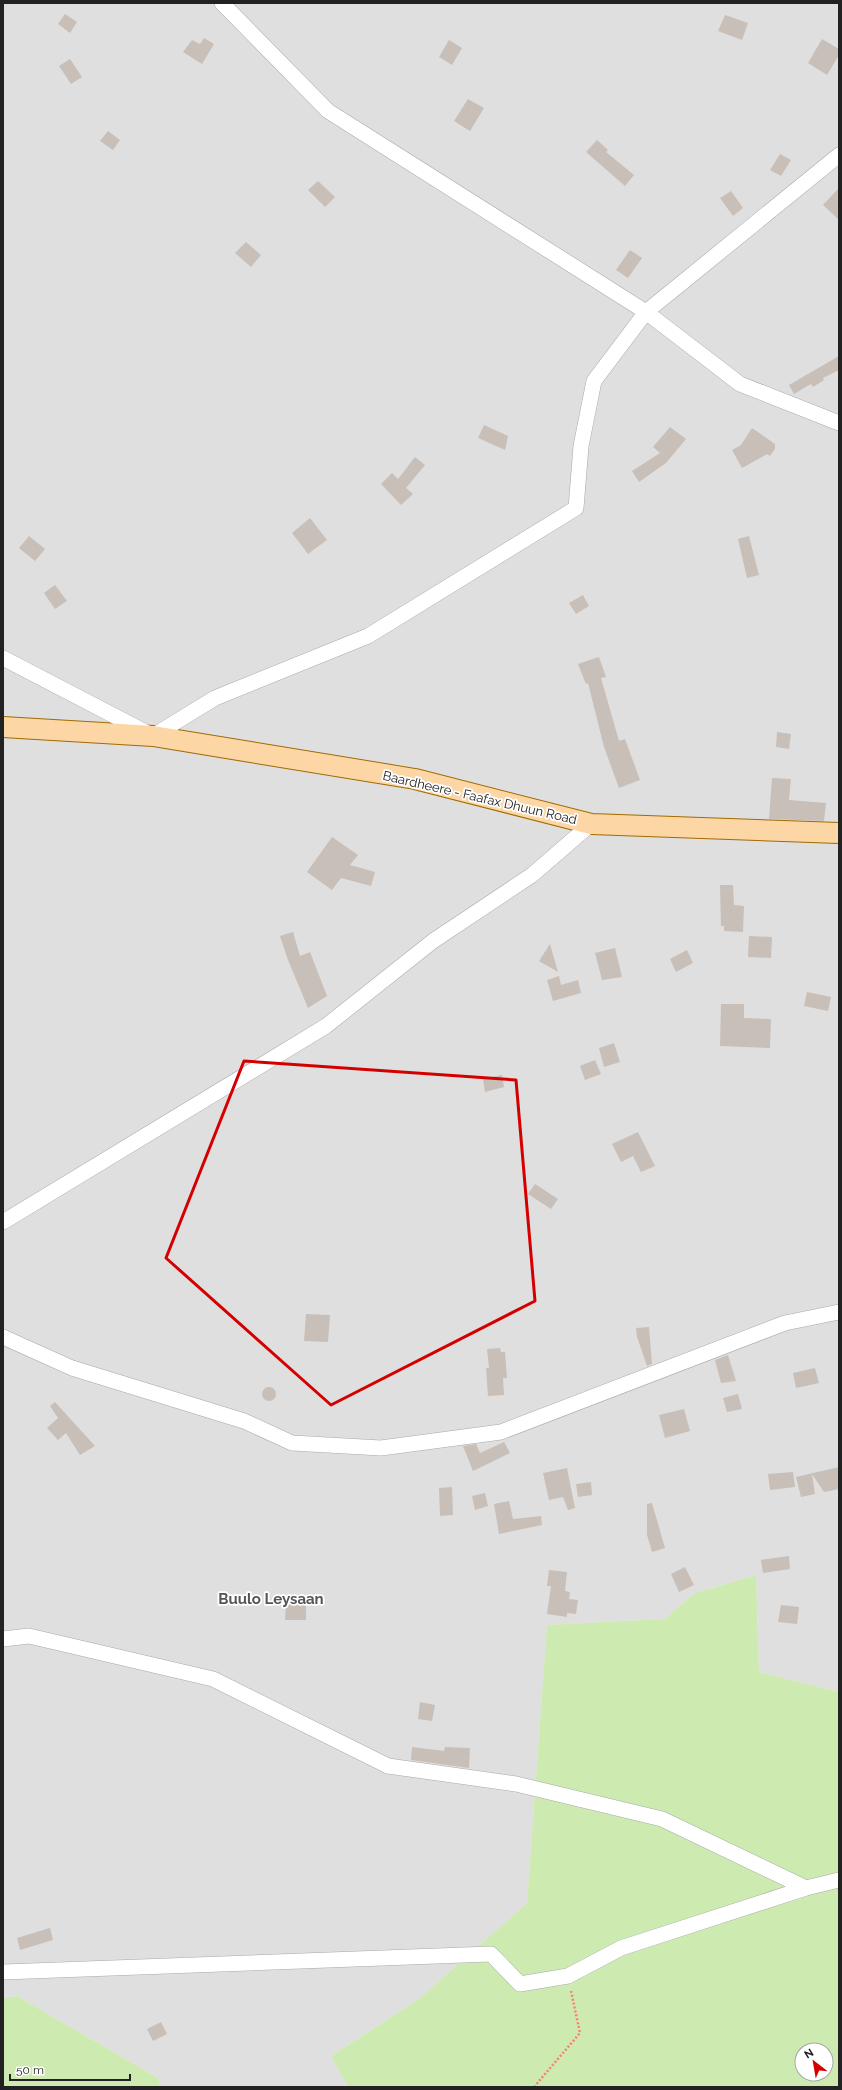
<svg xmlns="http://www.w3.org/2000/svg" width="842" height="2090" font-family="Raleway,sans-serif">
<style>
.residential{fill:#e0dfdf}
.grass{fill:#cdebb0;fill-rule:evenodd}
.building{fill:#c7bfb8}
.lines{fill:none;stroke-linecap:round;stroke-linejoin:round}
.minor-casing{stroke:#a9a9a9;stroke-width:16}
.major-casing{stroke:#a06b00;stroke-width:22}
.path{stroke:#fa8072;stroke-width:2.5;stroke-dasharray:2 2;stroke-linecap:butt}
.minor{stroke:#fff;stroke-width:15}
.major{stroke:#fcd6a4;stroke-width:20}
.marked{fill:none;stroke:#d40000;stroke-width:3;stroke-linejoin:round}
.labels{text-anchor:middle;stroke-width:3.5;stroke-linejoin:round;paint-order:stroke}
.street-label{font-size:13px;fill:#222;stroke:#fff}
.quarter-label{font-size:15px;font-weight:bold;fill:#555;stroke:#fff}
</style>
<rect width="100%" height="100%" fill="#f2efe9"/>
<path class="residential" d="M 3,3 L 839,3 L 839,1692 L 759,1672 L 756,1575 L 695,1593 L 664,1619 L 547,1625 L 527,1903 L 419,1999 L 331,2056 L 348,2087 L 161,2087 L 158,2078 L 17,1996 L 3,1998 Z"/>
<path class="grass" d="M 756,1575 L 759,1672 L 839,1692 L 839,2087 L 348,2087 L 331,2056 L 419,1999 L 527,1903 L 547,1625 L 664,1619 L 695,1593 ZM 802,2050 L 826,2050 L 826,2074 L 802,2074 Z
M 17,1996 L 158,2078 L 161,2087 L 3,2087 L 3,1998 Z"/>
<path class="building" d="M 65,14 L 77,22 L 70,33 L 58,24 Z
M 725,15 L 748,23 L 742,40 L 718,31 Z
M 204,38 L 214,44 L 202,64 L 183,52 L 192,40 L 200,44 Z
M 822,39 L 839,49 L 839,55 L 827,75 L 808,63 Z
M 449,40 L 462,48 L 452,65 L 439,57 Z
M 70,59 L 82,77 L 71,84 L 59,66 Z
M 468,99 L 484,108 L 470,131 L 454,121 Z
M 108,131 L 120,140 L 113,150 L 100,141 Z
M 597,140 L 608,150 L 606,152 L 634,175 L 625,186 L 586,152 Z
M 780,154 L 791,160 L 781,176 L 770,170 Z
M 318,181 L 335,197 L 325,207 L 308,190 Z
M 839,188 L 839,220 L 823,205 Z
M 731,191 L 743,208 L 733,216 L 720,198 Z
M 246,242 L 261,255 L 251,267 L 235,253 Z
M 630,250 L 642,258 L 628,278 L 616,270 Z
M 839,356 L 839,370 L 823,378 L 824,380 L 813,387 L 811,384 L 794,394 L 789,385 Z
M 484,425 L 508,436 L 505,450 L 478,438 Z
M 670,427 L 686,439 L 666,463 L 639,482 L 632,471 L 660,453 L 653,447 Z
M 752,428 L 775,444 L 775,449 L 770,456 L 767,454 L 742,468 L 732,450 L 741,445 Z
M 415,457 L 425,465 L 406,488 L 413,494 L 401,505 L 381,484 L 392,473 L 398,479 Z
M 310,518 L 327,540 L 308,554 L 292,533 Z
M 29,536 L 45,549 L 35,561 L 19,548 Z
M 749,536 L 759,575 L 747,578 L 738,539 Z
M 55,585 L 67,601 L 55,609 L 44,593 Z
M 583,595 L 589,606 L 576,614 L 569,603 Z
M 599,657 L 606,677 L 601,678 L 619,741 L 625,739 L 640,780 L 619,788 L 604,747 L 588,683 L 586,684 L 578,664 Z
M 777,732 L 791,734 L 789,749 L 776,747 Z
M 772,778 L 791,779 L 789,800 L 826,803 L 824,821 L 769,819 Z
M 332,837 L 358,855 L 350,865 L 375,872 L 371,886 L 341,878 L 332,890 L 307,872 Z
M 720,885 L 733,885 L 734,905 L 744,906 L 743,932 L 724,931 L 724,926 L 721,926 Z
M 293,932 L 300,956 L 310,952 L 327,996 L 308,1008 L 288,960 L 280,936 Z
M 749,936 L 772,937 L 771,958 L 748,957 Z
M 550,944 L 558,972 L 539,961 Z
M 615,948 L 622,977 L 602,980 L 595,953 Z
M 687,950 L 693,963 L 676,972 L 670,959 Z
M 559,976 L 561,985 L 578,980 L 581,993 L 553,1001 L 547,980 Z
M 807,992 L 831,997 L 828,1011 L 804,1006 Z
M 721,1004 L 744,1004 L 744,1018 L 771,1019 L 770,1048 L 720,1046 Z
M 614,1043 L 620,1062 L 604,1067 L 599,1048 Z
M 595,1060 L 601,1074 L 585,1080 L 580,1066 Z
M 502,1075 L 504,1087 L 485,1092 L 483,1079 Z
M 638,1132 L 655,1166 L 641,1172 L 633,1156 L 621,1162 L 612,1144 Z
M 535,1184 L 558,1199 L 551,1209 L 528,1194 Z
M 306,1314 L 330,1315 L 328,1342 L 304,1341 Z
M 649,1327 L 652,1364 L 647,1366 L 637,1337 L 636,1328 Z
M 500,1348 L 501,1352 L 505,1352 L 507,1378 L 503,1378 L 504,1395 L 488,1396 L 486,1368 L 489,1368 L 487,1349 Z
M 728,1355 L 736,1381 L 721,1383 L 715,1360 Z
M 815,1368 L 819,1383 L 796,1388 L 793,1373 Z
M262 1394a7 7 0 1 1 14 0a7 7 0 1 1-14 0Z
M 738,1394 L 742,1409 L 727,1412 L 723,1398 Z
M 55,1402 L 95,1446 L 80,1455 L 66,1433 L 58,1440 L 47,1428 L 58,1418 L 50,1406 Z
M 684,1409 L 690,1431 L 665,1438 L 659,1415 Z
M 504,1442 L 510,1453 L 473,1471 L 463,1446 L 476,1444 L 480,1453 Z
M 839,1467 L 839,1489 L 824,1492 L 812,1474 L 815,1494 L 801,1497 L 796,1477 Z
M 567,1468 L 575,1508 L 568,1510 L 563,1497 L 549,1500 L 543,1473 Z
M 793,1472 L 795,1487 L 770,1490 L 768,1474 Z
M 591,1482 L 592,1495 L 578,1497 L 576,1484 Z
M 452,1487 L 453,1515 L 440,1516 L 439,1488 Z
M 485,1493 L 488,1506 L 475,1510 L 472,1496 Z
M 509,1501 L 513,1519 L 541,1516 L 542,1525 L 499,1534 L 494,1504 Z
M 652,1503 L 665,1548 L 652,1552 L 647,1535 L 647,1504 Z
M 789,1556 L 790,1569 L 763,1573 L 761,1560 Z
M 685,1567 L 694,1585 L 679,1592 L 671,1574 Z
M 549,1570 L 567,1572 L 565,1591 L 570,1592 L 569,1599 L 578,1600 L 576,1614 L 567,1613 L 567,1617 L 547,1614 L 551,1586 L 547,1586 Z
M 286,1602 L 306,1602 L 306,1620 L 285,1620 Z
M 781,1605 L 799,1607 L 797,1624 L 778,1622 Z
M 420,1702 L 435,1705 L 432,1721 L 418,1719 Z
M 412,1747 L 444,1751 L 445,1747 L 470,1748 L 469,1768 L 411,1760 Z
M 50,1928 L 53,1940 L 20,1950 L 17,1938 Z
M 161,2022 L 167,2034 L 153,2041 L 147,2029 Z"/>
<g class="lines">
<g class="minor-casing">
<path id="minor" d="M 222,3 L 328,111 L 646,312 L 740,384 L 839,423
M 3,658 L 153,736 L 215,698 L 368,636 L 576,508 L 581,446 L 594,381 L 646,312 L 839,155
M 3,1222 L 326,1026 L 433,941 L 532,875 L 591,824
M 3,1337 L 72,1368 L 244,1421 L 292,1443 L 381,1448 L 501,1432 L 785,1323 L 839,1312
M 3,1639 L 29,1636 L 213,1679 L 388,1766 L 516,1784 L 662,1819 L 806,1888
M 3,1972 L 491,1954 L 520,1984 L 568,1976 L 621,1948 L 806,1888 L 839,1880"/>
</g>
<g class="major-casing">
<path id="major" d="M 3,727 L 153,736 L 415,779 L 591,824 L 839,833"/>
</g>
<path class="path" d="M 534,2087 L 580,2033 L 571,1991"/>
<use href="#minor" class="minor"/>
<use href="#major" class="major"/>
</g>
<path class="marked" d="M 244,1061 L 516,1080 L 535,1301 L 331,1405 L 166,1258 Z"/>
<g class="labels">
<g class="street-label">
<text transform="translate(480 797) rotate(13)" y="5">Baardheere - Faafax Dhuun Road</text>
</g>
<g class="quarter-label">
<text x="271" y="1604">Buulo Leysaan</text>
</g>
</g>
<rect width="842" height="2090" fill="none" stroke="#222222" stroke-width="8"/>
<g transform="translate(814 2062) rotate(329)"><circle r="19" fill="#ffffff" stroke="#a7a7a7"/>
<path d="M0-3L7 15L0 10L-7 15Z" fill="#d40000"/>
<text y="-6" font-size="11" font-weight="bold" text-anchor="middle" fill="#222222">N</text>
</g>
<path d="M10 2074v6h120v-6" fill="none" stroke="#222222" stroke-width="2"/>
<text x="16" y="2074" font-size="12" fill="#222222" stroke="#ffffff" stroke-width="3" paint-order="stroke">50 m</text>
</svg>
